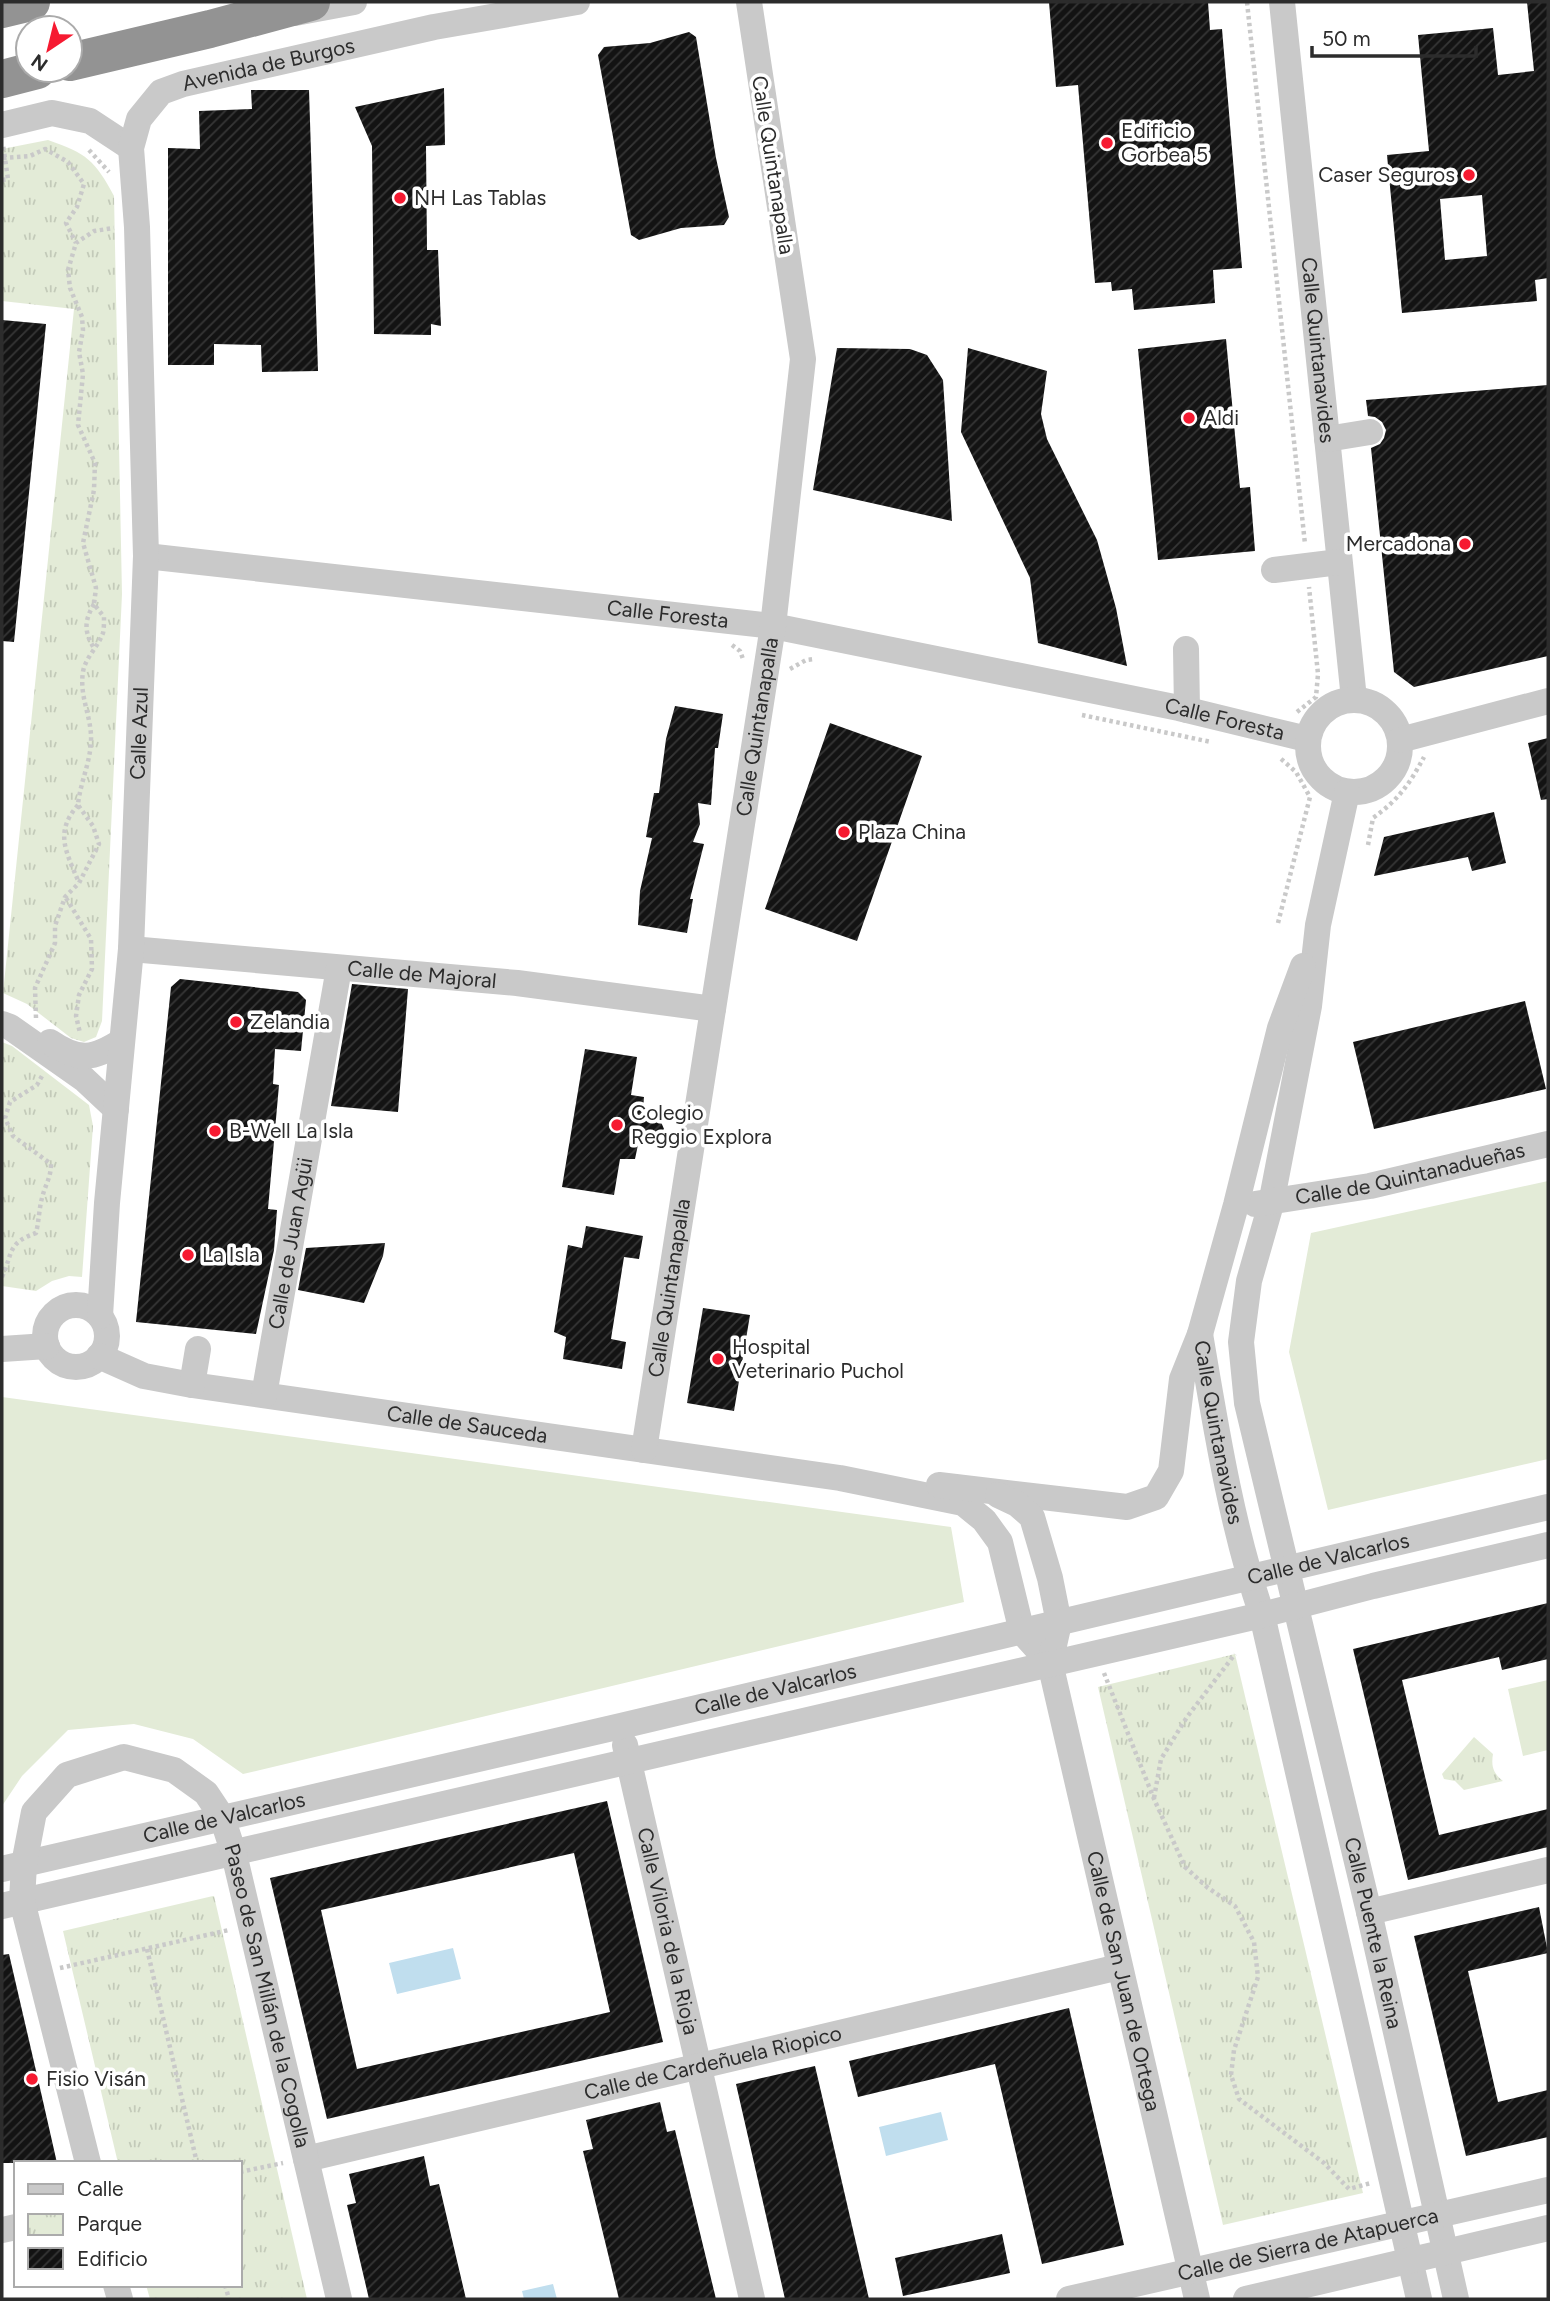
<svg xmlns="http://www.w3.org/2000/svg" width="1550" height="2301" font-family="Figtree,sans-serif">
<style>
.grass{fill:#e3ebd7}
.park{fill:url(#park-tufts)}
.water{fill:#c0deee}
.building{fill:url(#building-hatch);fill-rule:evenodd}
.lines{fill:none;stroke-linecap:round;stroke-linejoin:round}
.path{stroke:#c9c9c9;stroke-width:4.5;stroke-dasharray:3.5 3.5;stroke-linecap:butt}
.minor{stroke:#c9c9c9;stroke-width:26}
.highway{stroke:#939393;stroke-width:38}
.poi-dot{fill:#f61a31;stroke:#fff;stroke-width:2.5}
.labels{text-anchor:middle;stroke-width:7;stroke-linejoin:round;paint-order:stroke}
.street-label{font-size:21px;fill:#2c2c2c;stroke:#fff}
.poi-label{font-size:21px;fill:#2c2c2c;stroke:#fff;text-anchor:start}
</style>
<defs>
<pattern id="park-tufts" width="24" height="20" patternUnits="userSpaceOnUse" patternTransform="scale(1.75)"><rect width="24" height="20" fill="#e3ebd7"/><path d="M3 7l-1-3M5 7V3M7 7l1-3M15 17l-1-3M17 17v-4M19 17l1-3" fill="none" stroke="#c3cab9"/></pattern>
<pattern id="building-hatch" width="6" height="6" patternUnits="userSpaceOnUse" patternTransform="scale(1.75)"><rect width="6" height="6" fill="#131313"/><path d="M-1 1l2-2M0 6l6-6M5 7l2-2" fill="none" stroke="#363636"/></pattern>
</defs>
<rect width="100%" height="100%" fill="#fff"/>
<path class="grass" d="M 1548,1181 L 1548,1459 L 1328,1510 L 1289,1352 L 1311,1233 Z
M 2,1397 L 951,1527 L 964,1602 L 243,1774 L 193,1739 L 134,1724 L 68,1730 L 22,1776 L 2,1806 Z
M 1548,1680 L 1548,1750 L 1523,1756 L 1508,1689 Z"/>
<path class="park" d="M 48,140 C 86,153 95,160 114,196 L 122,594 L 102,1021 L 96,1037 L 84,1042 L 71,1038 L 27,1004 L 3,993 L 74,309 L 2,301 L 2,149 Z
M 2,1042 L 12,1046 L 89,1105 L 93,1126 L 82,1277 L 69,1276 L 52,1281 L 36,1291 L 2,1286 Z
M 1235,1654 L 1363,2193 L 1223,2225 L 1098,1687 Z
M 1474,1737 L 1493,1754 C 1491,1766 1493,1773 1503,1781 L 1464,1790 L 1455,1781 L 1444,1779 L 1442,1774 Z
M 213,1896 L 214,1896 L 307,2299 L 150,2299 L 146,2285 L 240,2285 L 240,2163 L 118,2163 L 63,1931 Z"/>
<path class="water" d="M 453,1948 L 461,1979 L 397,1994 L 389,1963 Z
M 941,2112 L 948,2140 L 886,2156 L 879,2127 Z
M 553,2284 L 557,2299 L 524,2299 L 522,2291 Z"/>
<path class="building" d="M 1049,2 L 1208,2 L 1210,30 L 1222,29 L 1242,268 L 1213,270 L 1215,303 L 1134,310 L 1132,289 L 1112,291 L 1111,282 L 1095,283 L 1078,85 L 1056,87 Z
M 1527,2 L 1548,2 L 1548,278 L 1535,280 L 1537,301 L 1402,313 L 1387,155 L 1429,151 L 1418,35 L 1493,28 L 1498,75 L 1534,71 ZM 1482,195 L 1487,256 L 1445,260 L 1440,199 Z
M 689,32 L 696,37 L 716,158 L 729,217 L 724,225 L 681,228 L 639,240 L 631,235 L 598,55 L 604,47 L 650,43 Z
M 444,88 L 445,145 L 426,146 L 427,250 L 438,250 L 441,326 L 431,324 L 431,335 L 374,334 L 372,146 L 355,107 Z
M 251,90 L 309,90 L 318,371 L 262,372 L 261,345 L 214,344 L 214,365 L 168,365 L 168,148 L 200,149 L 199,111 L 252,109 Z
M 2,320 L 46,324 L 14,642 L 2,641 Z
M 1226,339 L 1240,488 L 1250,487 L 1255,551 L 1158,560 L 1138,349 Z
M 837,348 L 910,349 L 927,355 L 943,380 L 952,521 L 813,490 Z
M 968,348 L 1047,371 L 1041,414 L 1047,439 L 1097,540 L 1116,608 L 1127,666 L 1038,643 L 1030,578 L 961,432 Z
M 1548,385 L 1548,656 L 1414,687 L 1394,672 L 1371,448 L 1380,444 L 1384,438 L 1386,430 L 1382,422 L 1375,417 L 1368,416 L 1366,400 Z
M 675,706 L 723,714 L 718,748 L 715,748 L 711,805 L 698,803 L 700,824 L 693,842 L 704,844 L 690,899 L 693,899 L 687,933 L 638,925 L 640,891 L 652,838 L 646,837 L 654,793 L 659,793 L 666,739 Z
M 830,723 L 922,756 L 857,941 L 765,909 Z
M 1548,738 L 1548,799 L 1541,800 L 1528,743 Z
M 1494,812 L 1506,863 L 1472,871 L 1468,857 L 1374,876 L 1384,837 Z
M 180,979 L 298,992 L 306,1000 L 301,1051 L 275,1049 L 273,1084 L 279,1085 L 268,1209 L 277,1210 L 274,1250 L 256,1334 L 136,1322 L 171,987 Z
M 352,984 L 408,989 L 398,1112 L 331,1106 Z
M 1525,1001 L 1546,1089 L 1374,1129 L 1353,1042 Z
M 585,1049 L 637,1057 L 631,1095 L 644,1097 L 643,1110 L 661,1122 L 664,1129 L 659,1140 L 652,1142 L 639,1140 L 635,1159 L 620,1159 L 614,1195 L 562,1187 Z
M 586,1226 L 643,1236 L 639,1259 L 624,1257 L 611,1339 L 626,1342 L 622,1369 L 563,1359 L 566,1337 L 554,1332 L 568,1245 L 582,1248 Z
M 385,1243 L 383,1256 L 364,1303 L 298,1290 L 306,1248 Z
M 703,1308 L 750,1315 L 734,1411 L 687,1403 Z
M 1548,1603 L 1548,1659 L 1502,1670 L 1499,1657 L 1402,1680 L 1439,1835 L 1548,1809 L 1548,1847 L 1408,1880 L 1353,1649 Z
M 607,1801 L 663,2042 L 327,2119 L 270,1878 ZM 574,1853 L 610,2012 L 357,2069 L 321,1910 Z
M 1539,1907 L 1548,1953 L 1468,1971 L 1498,2102 L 1548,2090 L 1548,2137 L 1466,2156 L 1414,1936 Z
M 9,1954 L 40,2088 L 57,2163 L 2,2163 L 2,1955 Z
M 1069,2008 L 1124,2245 L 1042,2264 L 995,2064 L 858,2097 L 849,2061 Z
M 815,2066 L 822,2096 L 869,2299 L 785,2299 L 736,2084 Z
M 660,2102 L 667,2132 L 675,2130 L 716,2299 L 619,2299 L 583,2151 L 593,2149 L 586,2120 Z
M 424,2156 L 430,2186 L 439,2184 L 466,2299 L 369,2299 L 347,2205 L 356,2203 L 349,2174 Z
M 1002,2234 L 1010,2273 L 903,2296 L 895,2258 Z"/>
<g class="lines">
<path class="path" d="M 1247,2 L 1305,544
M 89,150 L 109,172
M 3,158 L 30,156 L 45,149 L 68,162 L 84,184 L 77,207 L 66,223 L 76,243
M 2,180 L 8,179 L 3,145
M 94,604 C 84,621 84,632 94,648
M 732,645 L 740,651 L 743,659
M 790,669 L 806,660 L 814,659
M 1297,712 L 1316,697 L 1318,674 L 1309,587
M 1082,715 L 1211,742
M 78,805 C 54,833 66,851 79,883
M 1368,845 L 1373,818 C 1398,800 1409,785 1424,757
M 66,898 L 91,939 L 92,969 L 79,995 L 76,1016 L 80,1033
M 1278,923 L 1310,797 L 1296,772 L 1280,758
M 36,1018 L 35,988 L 55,943 L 55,926 L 65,897 L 79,883 L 99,844 L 93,826 L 78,805 C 80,783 90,764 91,741 C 92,717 79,697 83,672 C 85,658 98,647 103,633 C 104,629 104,622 104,617 L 94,604 L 96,588 L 83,543 L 94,490 L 95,463 L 78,425 L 83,374 L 79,352 L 83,330 L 82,317 L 70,288 L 68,270 L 76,243 L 94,231 L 114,228
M 2,1277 C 13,1253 7,1243 36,1233 C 39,1221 39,1209 42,1198 C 45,1185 51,1178 51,1164 L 13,1136 L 5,1118 L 10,1102 L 37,1085 L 42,1076
M 1104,1673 L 1154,1799 L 1185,1867 L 1208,1888 L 1235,1906 L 1254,1942 L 1258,1977 L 1234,2050 L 1231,2075 L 1239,2099 L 1324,2163 L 1349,2189 L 1371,2183
M 1154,1798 L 1161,1759 L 1187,1717 L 1235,1654
M 147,1949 L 197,2163
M 60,1968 L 229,1930
M 240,2172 L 283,2163
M 225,2285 L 229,2299"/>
<g class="minor">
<path id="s1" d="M 1282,2 L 1354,699"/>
<path d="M 295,13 L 354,2"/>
<path d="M 2,125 L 52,113 L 90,121 L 131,148"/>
<path d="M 1327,439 L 1370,432"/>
<path id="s2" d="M 146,556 L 773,626 L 1179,708 L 1307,739"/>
<path d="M 1274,570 L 1339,562"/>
<path d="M 1186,649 L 1187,710"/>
<circle cx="1354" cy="746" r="46"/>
<path d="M 1400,740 L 1548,701"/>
<path id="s3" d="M 1347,792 L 1318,925 L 1309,1006 L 1271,1204 L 1249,1281 L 1241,1342 L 1247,1403 L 1369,1912 L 1456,2299"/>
<path id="s4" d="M 131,949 L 517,983 L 713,1009"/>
<path d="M 2,1024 L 10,1027 L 84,1079 L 116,1109"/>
<path d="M 50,1042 C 79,1062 94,1059 122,1041"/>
<path id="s5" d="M 1255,1204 L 1370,1186 L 1548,1144"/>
<circle cx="76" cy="1336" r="31"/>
<path id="s6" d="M 100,1316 L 107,1203 L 131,949 L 146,556 L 137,227 L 131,148 L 139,119 L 161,92 L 183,84 L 434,27 L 577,2"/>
<path id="s7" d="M 1200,1334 C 1216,1428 1231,1524 1262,1615 L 1419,2299"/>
<path d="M 2,1349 L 47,1346"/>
<path id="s8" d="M 99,1356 L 144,1376 L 192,1385 L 840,1478 L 963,1503 L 984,1520 L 1000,1542 L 1022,1632 L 1050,1663"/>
<path d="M 192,1385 L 198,1349"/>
<path id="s9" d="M 264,1395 L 339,968"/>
<path id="s10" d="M 644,1450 L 773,626 L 803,359 L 749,2"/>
<path d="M 939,1485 L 1127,1507 L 1156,1497 L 1171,1471 L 1182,1379 L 1200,1334 L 1236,1205 L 1280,1028 L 1303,966"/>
<path id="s11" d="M 998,1495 L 1017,1504 L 1032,1517 L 1050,1578 L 1059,1623 L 1050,1663 L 1197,2299"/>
<path id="s12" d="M 625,1745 L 752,2299"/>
<path id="s13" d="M 2,1869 L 621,1726 L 1548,1507"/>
<path d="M 2,1906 L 1262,1615 L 1373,1586 L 1548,1545"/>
<path d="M 1369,1912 L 1548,1870"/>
<path id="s14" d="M 306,2159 L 1119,1967"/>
<path id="s15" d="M 88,2163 L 22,1901 L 24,1864 L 34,1812 L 67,1775 L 124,1757 L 174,1770 L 206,1793 L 222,1817 L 234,1854 L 339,2299"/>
<path d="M 2,2230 L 16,2227"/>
<path d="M 116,2285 L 120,2299"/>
<path id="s16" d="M 1069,2299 L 1548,2190"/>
<path d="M 1246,2299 L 1548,2228"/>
</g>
<path class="highway" d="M 2,9 L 31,2
M 70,62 L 210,29 L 311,2
M 2,79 L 37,70"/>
</g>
<g class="poi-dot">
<circle cx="1107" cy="143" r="7"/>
<circle cx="1469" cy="175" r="7"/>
<circle cx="400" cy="198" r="7"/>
<circle cx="1189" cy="418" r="7"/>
<circle cx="1465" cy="544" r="7"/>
<circle cx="844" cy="832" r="7"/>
<circle cx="236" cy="1022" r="7"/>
<circle cx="617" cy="1125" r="7"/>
<circle cx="215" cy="1131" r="7"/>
<circle cx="188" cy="1255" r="7"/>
<circle cx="718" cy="1359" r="7"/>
<circle cx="32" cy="2079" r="7"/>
</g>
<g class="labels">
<g class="street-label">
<text dy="7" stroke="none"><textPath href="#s6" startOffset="1346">Avenida de Burgos</textPath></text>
<text transform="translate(773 165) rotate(81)" y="7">Calle Quintanapalla</text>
<text dy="7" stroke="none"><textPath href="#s1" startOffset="350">Calle Quintanavides</textPath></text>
<text dy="7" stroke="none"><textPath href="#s2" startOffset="525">Calle Foresta</textPath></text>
<text dy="7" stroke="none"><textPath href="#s2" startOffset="1092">Calle Foresta</textPath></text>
<text dy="7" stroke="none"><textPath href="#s10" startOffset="732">Calle Quintanapalla</textPath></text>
<text dy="7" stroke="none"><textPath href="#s6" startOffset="584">Calle Azul</textPath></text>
<text dy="7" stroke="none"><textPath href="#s4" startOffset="292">Calle de Majoral</textPath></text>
<text dy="7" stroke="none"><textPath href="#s5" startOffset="158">Calle de Quintanadueñas</textPath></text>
<text dy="7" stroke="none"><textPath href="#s9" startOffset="154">Calle de Juan Agüi</textPath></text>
<text dy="7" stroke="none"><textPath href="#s10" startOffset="164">Calle Quintanapalla</textPath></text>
<text dy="7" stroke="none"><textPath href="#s8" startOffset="376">Calle de Sauceda</textPath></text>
<text dy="7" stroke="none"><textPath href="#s7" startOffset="100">Calle Quintanavides</textPath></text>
<text dy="7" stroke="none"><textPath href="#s13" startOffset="1362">Calle de Valcarlos</textPath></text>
<text dy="7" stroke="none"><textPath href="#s13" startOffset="794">Calle de Valcarlos</textPath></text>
<text dy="7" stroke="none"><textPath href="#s13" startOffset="228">Calle de Valcarlos</textPath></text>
<text dy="7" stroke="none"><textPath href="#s12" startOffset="191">Calle Viloria de la Rioja</textPath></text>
<text dy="7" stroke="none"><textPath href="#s3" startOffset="1167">Calle Puente la Reina</textPath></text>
<text dy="7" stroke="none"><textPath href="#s11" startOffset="518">Calle de San Juan de Ortega</textPath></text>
<text dy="7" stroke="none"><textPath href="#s15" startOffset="774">Paseo de San Millán de la Cogolla</textPath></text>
<text dy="7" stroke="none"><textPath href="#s14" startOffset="418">Calle de Cardeñuela Riopico</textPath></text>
<text dy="7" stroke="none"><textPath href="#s16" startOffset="245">Calle de Sierra de Atapuerca</textPath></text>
</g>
<g class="poi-label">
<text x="1121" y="138">Edificio<tspan x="1121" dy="24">Gorbea 5</tspan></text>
<text x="1455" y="182" text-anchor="end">Caser Seguros</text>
<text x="414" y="205">NH Las Tablas</text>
<text x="1203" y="425">Aldi</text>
<text x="1451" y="551" text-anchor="end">Mercadona</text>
<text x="858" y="839">Plaza China</text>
<text x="250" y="1029">Zelandia</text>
<text x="631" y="1120">Colegio<tspan x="631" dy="24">Reggio Explora</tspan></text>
<text x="229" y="1138">B-Well La Isla</text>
<text x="202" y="1262">La Isla</text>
<text x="732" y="1354">Hospital<tspan x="732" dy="24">Veterinario Puchol</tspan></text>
<text x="46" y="2086">Fisio Visán</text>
</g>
</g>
<rect width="1550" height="2301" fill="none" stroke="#2c2c2c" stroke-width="7"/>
<rect x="14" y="2161" width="228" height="126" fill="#ffffff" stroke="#ababab" stroke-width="2"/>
<rect x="28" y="2184" width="35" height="10" fill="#c9c9c9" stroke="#ababab" stroke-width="2"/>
<text x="77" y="2196" font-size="21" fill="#2c2c2c">Calle</text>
<rect x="28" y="2214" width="35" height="21" fill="url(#park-tufts)" stroke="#ababab" stroke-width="2"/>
<text x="77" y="2231" font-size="21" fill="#2c2c2c">Parque</text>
<rect x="28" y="2248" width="35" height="21" fill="url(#building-hatch)" stroke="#ababab" stroke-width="2"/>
<text x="77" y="2266" font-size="21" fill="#2c2c2c">Edificio</text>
<g transform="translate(49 49) rotate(215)"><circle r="33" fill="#ffffff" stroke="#ababab" stroke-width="2"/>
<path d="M0-5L12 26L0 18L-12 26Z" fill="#f61a31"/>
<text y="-10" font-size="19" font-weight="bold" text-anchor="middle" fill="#2c2c2c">N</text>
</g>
<path d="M1312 46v10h164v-10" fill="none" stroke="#2c2c2c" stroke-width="3.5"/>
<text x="1322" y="46" font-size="21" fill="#2c2c2c" stroke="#ffffff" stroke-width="5" paint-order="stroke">50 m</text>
</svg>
